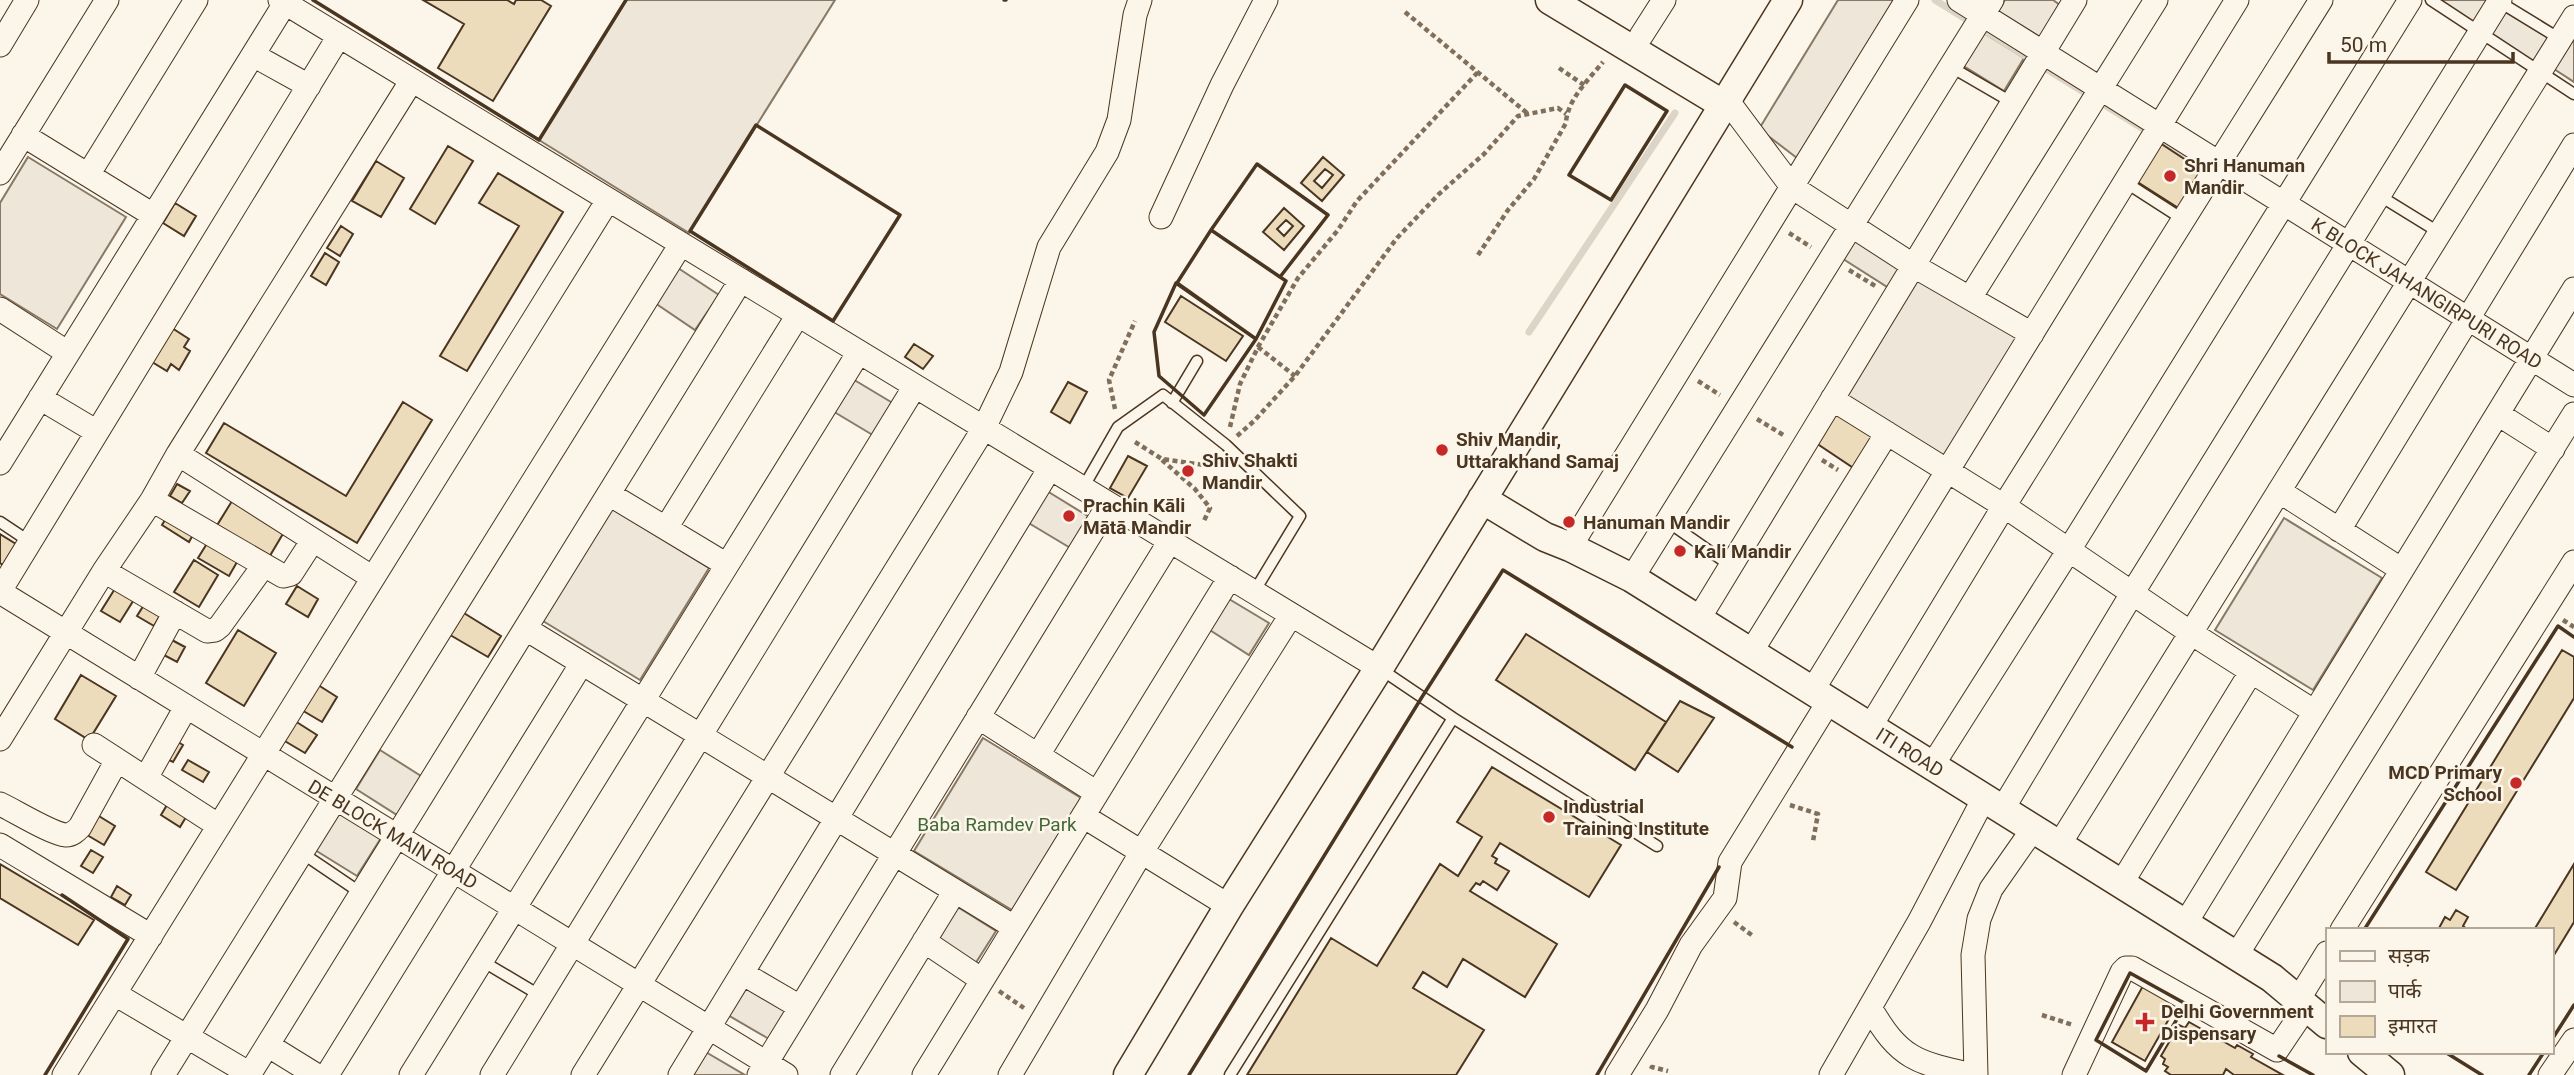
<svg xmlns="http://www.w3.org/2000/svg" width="2574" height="1075" font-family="Roboto,'Noto Sans Devanagari',sans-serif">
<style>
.green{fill:#ede6d9;stroke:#887966;stroke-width:2}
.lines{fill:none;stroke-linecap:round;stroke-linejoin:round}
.stream{stroke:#dcd4c6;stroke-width:7}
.building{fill:#ecdcbc;stroke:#4a3520;stroke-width:2;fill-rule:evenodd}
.service-casing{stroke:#4a3520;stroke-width:13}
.minor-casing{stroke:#4a3520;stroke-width:25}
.tertiary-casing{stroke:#4a3520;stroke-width:31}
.path{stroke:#7f6f5c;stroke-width:4.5;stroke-dasharray:5 3.5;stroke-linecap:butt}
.service{stroke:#fbf6e9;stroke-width:10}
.minor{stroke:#fbf6e9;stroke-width:23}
.tertiary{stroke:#fbf6e9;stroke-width:28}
.wall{stroke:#4a3520;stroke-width:3.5}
.poi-dot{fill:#c62828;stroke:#fbf6e9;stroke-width:2.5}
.labels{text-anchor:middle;stroke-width:5;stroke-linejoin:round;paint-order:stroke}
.poi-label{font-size:19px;font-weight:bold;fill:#4a3520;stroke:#fbf6e9;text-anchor:start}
.street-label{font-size:19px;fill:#4a3520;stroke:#fbf6e9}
.park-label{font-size:19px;fill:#436837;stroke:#fbf6e9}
</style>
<rect width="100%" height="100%" fill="#fbf6e9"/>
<path class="green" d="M 626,0 L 835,0 L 689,233 L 539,140 Z
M 1838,0 L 1894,0 L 1797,158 L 1759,129 Z
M 2005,0 L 2053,0 L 2060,5 L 2040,37 L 1998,11 Z
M 2434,0 L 2489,0 L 2474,24 Z
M 2504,11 L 2554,41 L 2539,65 L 2490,35 Z
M 1982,32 L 2024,58 L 2004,91 L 1962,65 Z
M 2574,36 L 2574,82 L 2554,69 Z
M 28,157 L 126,217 L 57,329 L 0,294 L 0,203 Z
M 1855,233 L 1907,265 L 1892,290 L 1840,257 Z
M 678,268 L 719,295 L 695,330 L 655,303 Z
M 1919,278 L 2018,337 L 1944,458 L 1846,398 Z
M 851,378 L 896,405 L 876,437 L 831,410 Z
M 1047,491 L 1091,518 L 1072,549 L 1027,522 Z
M 611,508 L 709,568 L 640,680 L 543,621 Z
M 2284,518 L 2382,578 L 2313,690 L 2215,630 Z
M 1224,596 L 1269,623 L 1249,655 L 1205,627 Z
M 983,738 L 1081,798 L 1012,910 L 914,851 Z
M 380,750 L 421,776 L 397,815 L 356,789 Z
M 339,812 L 381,838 L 357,876 L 315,850 Z
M 956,906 L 996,931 L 975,964 L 936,938 Z
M 746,980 L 789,1005 L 769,1039 L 726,1014 Z
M 704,1051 L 745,1075 L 690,1075 Z"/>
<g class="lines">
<path class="stream" d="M 1935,0 L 2211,171
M 1529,332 L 1675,113"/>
</g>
<path class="building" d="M 423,0 L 507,0 L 514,4 L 516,0 L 541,0 L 551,6 L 493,101 L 438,68 L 464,24 Z
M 2160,143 L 2204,172 L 2180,209 L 2136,181 Z
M 448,146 L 473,161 L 435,224 L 410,209 Z
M 1323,157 L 1344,175 L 1322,201 L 1301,183 ZM 1325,169 L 1333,175 L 1322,188 L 1314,181 Z
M 376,161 L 404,178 L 381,217 L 352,201 Z
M 498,173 L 563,212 L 467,371 L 440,356 L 519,226 L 479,203 Z
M 175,203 L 196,216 L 184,236 L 163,223 Z
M 1284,208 L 1304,226 L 1284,250 L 1263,232 ZM 1286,220 L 1293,226 L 1284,236 L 1277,229 Z
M 341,226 L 353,234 L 340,256 L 327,248 Z
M 325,253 L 339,262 L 326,285 L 311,276 Z
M 1181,296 L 1243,336 L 1226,361 L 1165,322 Z
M 172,328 L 189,339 L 184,347 L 190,351 L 179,370 L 171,364 L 167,371 L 152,362 Z
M 914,344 L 933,356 L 923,369 L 905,357 Z
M 1068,382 L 1087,392 L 1070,423 L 1051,412 Z
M 403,402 L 432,420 L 357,543 L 206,453 L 224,423 L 346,496 Z
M 1834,408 L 1880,437 L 1858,471 L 1813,441 Z
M 1128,456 L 1147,466 L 1128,498 L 1110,488 Z
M 177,484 L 190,491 L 182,503 L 170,496 Z
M 232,501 L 284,532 L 268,559 L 216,527 Z
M 168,515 L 195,531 L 189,542 L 162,525 Z
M 0,534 L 16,544 L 3,565 L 0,563 Z
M 211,537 L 241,555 L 229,576 L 198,558 Z
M 194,560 L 218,575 L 199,607 L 174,592 Z
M 297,586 L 318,599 L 308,617 L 286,604 Z
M 116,587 L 135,598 L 120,622 L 101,611 Z
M 149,597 L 165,607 L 154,626 L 137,616 Z
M 459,610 L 501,636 L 488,657 L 445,632 Z
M 238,630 L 276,653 L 244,706 L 206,683 Z
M 1526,634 L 1666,722 L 1635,770 L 1496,680 Z
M 170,639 L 185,647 L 177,662 L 162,654 Z
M 2562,650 L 2574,657 L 2574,698 L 2456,890 L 2426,872 Z
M 81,675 L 116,696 L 89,740 L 55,719 Z
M 315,683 L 337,697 L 322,722 L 300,709 Z
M 1680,701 L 1714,718 L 1678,772 L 1647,752 Z
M 295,721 L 317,735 L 305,753 L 283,740 Z
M 173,739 L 183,745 L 173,762 L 163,757 Z
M 188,760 L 209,772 L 203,782 L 182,770 Z
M 1492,767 L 1621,845 L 1589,897 L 1500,843 L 1492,856 L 1497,859 L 1495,863 L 1509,871 L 1497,890 L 1483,881 L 1480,885 L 1476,883 L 1470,891 L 1557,944 L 1525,997 L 1463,959 L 1447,987 L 1423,972 L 1413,988 L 1484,1030 L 1456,1075 L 1247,1075 L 1331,938 L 1377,966 L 1440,864 L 1458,876 L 1482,837 L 1457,822 Z
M 170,800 L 189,812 L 180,827 L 161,815 Z
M 94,813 L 115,826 L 104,845 L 82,832 Z
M 91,850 L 103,857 L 93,873 L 81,866 Z
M 0,864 L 94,920 L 78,945 L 0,898 Z
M 2574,864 L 2574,922 L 2551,960 L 2551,930 L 2534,930 Z
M 117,886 L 131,895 L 125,905 L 111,897 Z
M 2456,910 L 2468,917 L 2463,926 L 2468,930 L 2438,930 L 2445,917 L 2450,920 Z
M 2144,984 L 2178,1003 L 2145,1061 L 2112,1042 Z
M 2189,1022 L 2235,1048 L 2237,1045 L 2253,1054 L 2251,1057 L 2283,1075 L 2234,1075 L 2226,1069 L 2223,1075 L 2171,1075 L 2165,1071 L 2168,1067 L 2163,1064 L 2165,1059 L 2161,1056 L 2179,1025 L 2185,1028 Z"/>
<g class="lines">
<g class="service-casing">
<path id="service" d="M 2431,0 L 2574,94
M 2498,1 L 2560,39
M 1951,67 L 2013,103
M 2125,182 L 2184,220
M 2380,196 L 2440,233
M 1172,403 L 1197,361
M 1083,488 L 1118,427 L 1163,395 L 1226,445 L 1300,516 L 1254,592
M 0,522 L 30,542
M 1668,522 L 1731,566
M 1379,668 L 1453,718 L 1657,846
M 302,853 L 361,893
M 482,961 L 541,996
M 1230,1075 L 1453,718"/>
</g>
<g class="minor-casing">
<path id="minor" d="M 280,0 L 1379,668
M 1959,0 L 2574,385
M 1641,36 L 1664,0
M 0,45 L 27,0
M 253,55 L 309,86
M 1727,100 L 1792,187 L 1914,266 L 2032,334
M 23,135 L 153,215
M 0,173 L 107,0
M 88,175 L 196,0
M 1161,217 L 1222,85 L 1266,0
M 1970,298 L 2156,0
M 0,309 L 68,353
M 40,398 L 97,432
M 1832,399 L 2004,506 L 2191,633 L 2315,712
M 2498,414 L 2553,449
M 178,454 L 373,578
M 0,463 L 287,0
M 2279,491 L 2402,570
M 609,494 L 727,565
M 152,500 L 283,576 L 291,574 L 313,540
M 666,528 L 798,315
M 2339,530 L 2574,145
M 1570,547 L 1907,0
M 104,571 L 207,631 L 215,630 L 220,626 L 264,565
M 1632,578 L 1992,0
M 0,591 L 339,36
M 0,592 L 786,1075
M 1698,620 L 2075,0
M 526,629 L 1014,927
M 1751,652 L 1887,433
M 139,678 L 175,612
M 1812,691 L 2237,0
M 978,717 L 1097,793
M 1870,727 L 2004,506 L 2321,0
M 0,739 L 104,571 L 152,500 L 178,454 L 412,80
M 94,745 L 219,826
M 1038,755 L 1170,541
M 1932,766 L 2069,550 L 2410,0
M 146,778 L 186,707
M 0,804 C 15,811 52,834 66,835 C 72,835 76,831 80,827 L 117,760
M 2002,810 L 2133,592 L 2500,0
M 1083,816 L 1229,906
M 0,845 L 151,936
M 2059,845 L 2574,17
M 2121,884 L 2251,672
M 2185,924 L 2574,289
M 2342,930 L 2574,562
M 924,941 L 982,980
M 2236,956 L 2574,414
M 742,973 L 800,1007
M 115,994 L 250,1074
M 2298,1000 L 2327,953
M 1870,1007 C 1899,1059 1917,1063 1973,1075
M 269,1046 L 316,1075
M 64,1075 L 608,200
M 163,1075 L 681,244
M 249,1075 L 741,280
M 327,1075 L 582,663
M 411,1075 L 859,352
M 492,1075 L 915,386
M 583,1075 L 984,428 L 1011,372 L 1049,247 L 1107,152 L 1119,120 L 1135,15 L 1140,0
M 680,1075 L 1050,468
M 759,1075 L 1109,504
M 842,1075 L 955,891
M 924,1075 L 1230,577
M 1010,1075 L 1141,853 L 1291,615
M 1617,1075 L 1657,1010 L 1691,945 L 1725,898 L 1730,862 L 1829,701
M 1831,1075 L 1919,922 L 1984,798
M 1976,1075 L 1973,955 L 1979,919 L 1991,889 L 2033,829
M 2074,1075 L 2122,972 L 2126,968 L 2132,968 L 2277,1050 L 2306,1007
M 2550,1075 L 2574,1040"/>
</g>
<g class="tertiary-casing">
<path id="tertiary" d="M 1550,0 L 1724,105
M 1482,499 L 1545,537 L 1570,547 L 1632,578 L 2272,978 L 2327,1024
M 2362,1052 L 2390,1075
M 1128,1075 L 1229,906 L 1379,668 L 1788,0"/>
</g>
<path class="path" d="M 1405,12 L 1527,113
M 1559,68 L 1584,85
M 1789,233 L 1811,247
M 1478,255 L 1508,210 L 1534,179 L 1566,123 C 1567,100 1589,79 1603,62
M 1849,270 L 1877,287
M 1258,347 L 1295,376
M 1698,381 L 1720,395
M 1115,409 L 1109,380 L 1135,321
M 1757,419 L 1785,436
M 1230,427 L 1240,384 L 1258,347 L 1298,278 L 1338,230 L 1357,201 L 1478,72
M 1237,436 L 1254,421 L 1295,376 L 1397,238 L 1439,194 L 1484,154 L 1518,116 L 1558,108 L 1566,114
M 1135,442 L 1162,459 L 1211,466 L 1217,458
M 1162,460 L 1195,489 L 1210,508 L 1203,523
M 1822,460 L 1838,470
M 2563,620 L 2574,627
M 1790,805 L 1818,814 L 1813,841
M 1734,922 L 1753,936
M 999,991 L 1024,1008
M 2042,1015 L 2073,1025
M 1651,1069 L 1652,1067 L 1668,1071"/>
<use href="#service" class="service"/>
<use href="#minor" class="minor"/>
<use href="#tertiary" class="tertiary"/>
<path class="wall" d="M 313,0 L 539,140 L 626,0
M 1004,0 L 1006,0
M 1625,85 L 1667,111 L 1611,200 L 1569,175 Z
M 756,125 L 900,215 L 833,321 L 690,231 Z
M 1257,164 L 1328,215 L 1280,277 L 1211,230 Z
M 1211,230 L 1286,281 L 1256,339 L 1177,283 Z
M 1176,283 L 1256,339 L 1204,415 L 1159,376 L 1154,332 Z
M 2364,930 L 2558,626 L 2574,637
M 2130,973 L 2186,1004 L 2146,1071 L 2096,1040 Z
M 2551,1041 L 2574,1005
M 2445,1052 L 2482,1075
M 2279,1056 L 2313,1075
M 45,1075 L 128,939 L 62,895
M 1189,1075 L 1422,697 L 1503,570 L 1792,747
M 1597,1075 L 1719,867
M 2529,1075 L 2544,1052"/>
</g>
<g class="poi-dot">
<circle cx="2170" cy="176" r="7"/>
<circle cx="1442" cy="450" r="7"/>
<circle cx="1188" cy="471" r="7"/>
<circle cx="1069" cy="516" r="7"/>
<circle cx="1569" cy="522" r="7"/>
<circle cx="1680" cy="551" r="7"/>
<circle cx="2516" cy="783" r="7"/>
<circle cx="1549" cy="817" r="7"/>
<path d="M2141.5 1011.5h7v7h7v7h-7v7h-7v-7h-7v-7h7z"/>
</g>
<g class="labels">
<g class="poi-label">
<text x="2184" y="172">Shri Hanuman<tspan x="2184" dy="22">Mandir</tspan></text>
<text x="1456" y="446">Shiv Mandir,<tspan x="1456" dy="22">Uttarakhand Samaj</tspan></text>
<text x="1202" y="467">Shiv Shakti<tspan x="1202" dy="22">Mandir</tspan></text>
<text x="1083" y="512">Prachin Kāli<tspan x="1083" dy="22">Mātā Mandir</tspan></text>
<text x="1583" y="529">Hanuman Mandir</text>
<text x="1694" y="558">Kali Mandir</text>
<text x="2502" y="779" text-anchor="end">MCD Primary<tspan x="2502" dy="22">School</tspan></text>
<text x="1563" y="813">Industrial<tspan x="1563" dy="22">Training Institute</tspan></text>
<text x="2161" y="1018">Delhi Government<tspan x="2161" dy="22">Dispensary</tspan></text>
</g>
<g class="street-label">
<text transform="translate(2427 293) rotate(32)" y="7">K BLOCK JAHANGIRPURI ROAD</text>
<text transform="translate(1910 752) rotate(32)" y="7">ITI ROAD</text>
<text transform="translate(393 834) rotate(31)" y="7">DE BLOCK MAIN ROAD</text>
</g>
<g class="park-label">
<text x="997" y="831">Baba Ramdev Park</text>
</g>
</g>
<rect x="2326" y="928" width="228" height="126" fill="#fbf6e9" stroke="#b4a999" stroke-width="2"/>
<rect x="2340" y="951" width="35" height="10" fill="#fbf6e9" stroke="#b4a999" stroke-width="2"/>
<text x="2388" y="963" font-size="21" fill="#4a3520">सड़क</text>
<rect x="2340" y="981" width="35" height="21" fill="#ede6d9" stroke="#b4a999" stroke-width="2"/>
<text x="2388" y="998" font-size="21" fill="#4a3520">पार्क</text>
<rect x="2340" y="1016" width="35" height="21" fill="#ecdcbc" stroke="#b4a999" stroke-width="2"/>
<text x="2388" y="1033" font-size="21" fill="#4a3520">इमारत</text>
<path d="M2329 52v10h184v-10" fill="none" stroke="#4a3520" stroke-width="3.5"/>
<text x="2340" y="52" font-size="21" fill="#4a3520" stroke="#fbf6e9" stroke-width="5" paint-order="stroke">50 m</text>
</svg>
